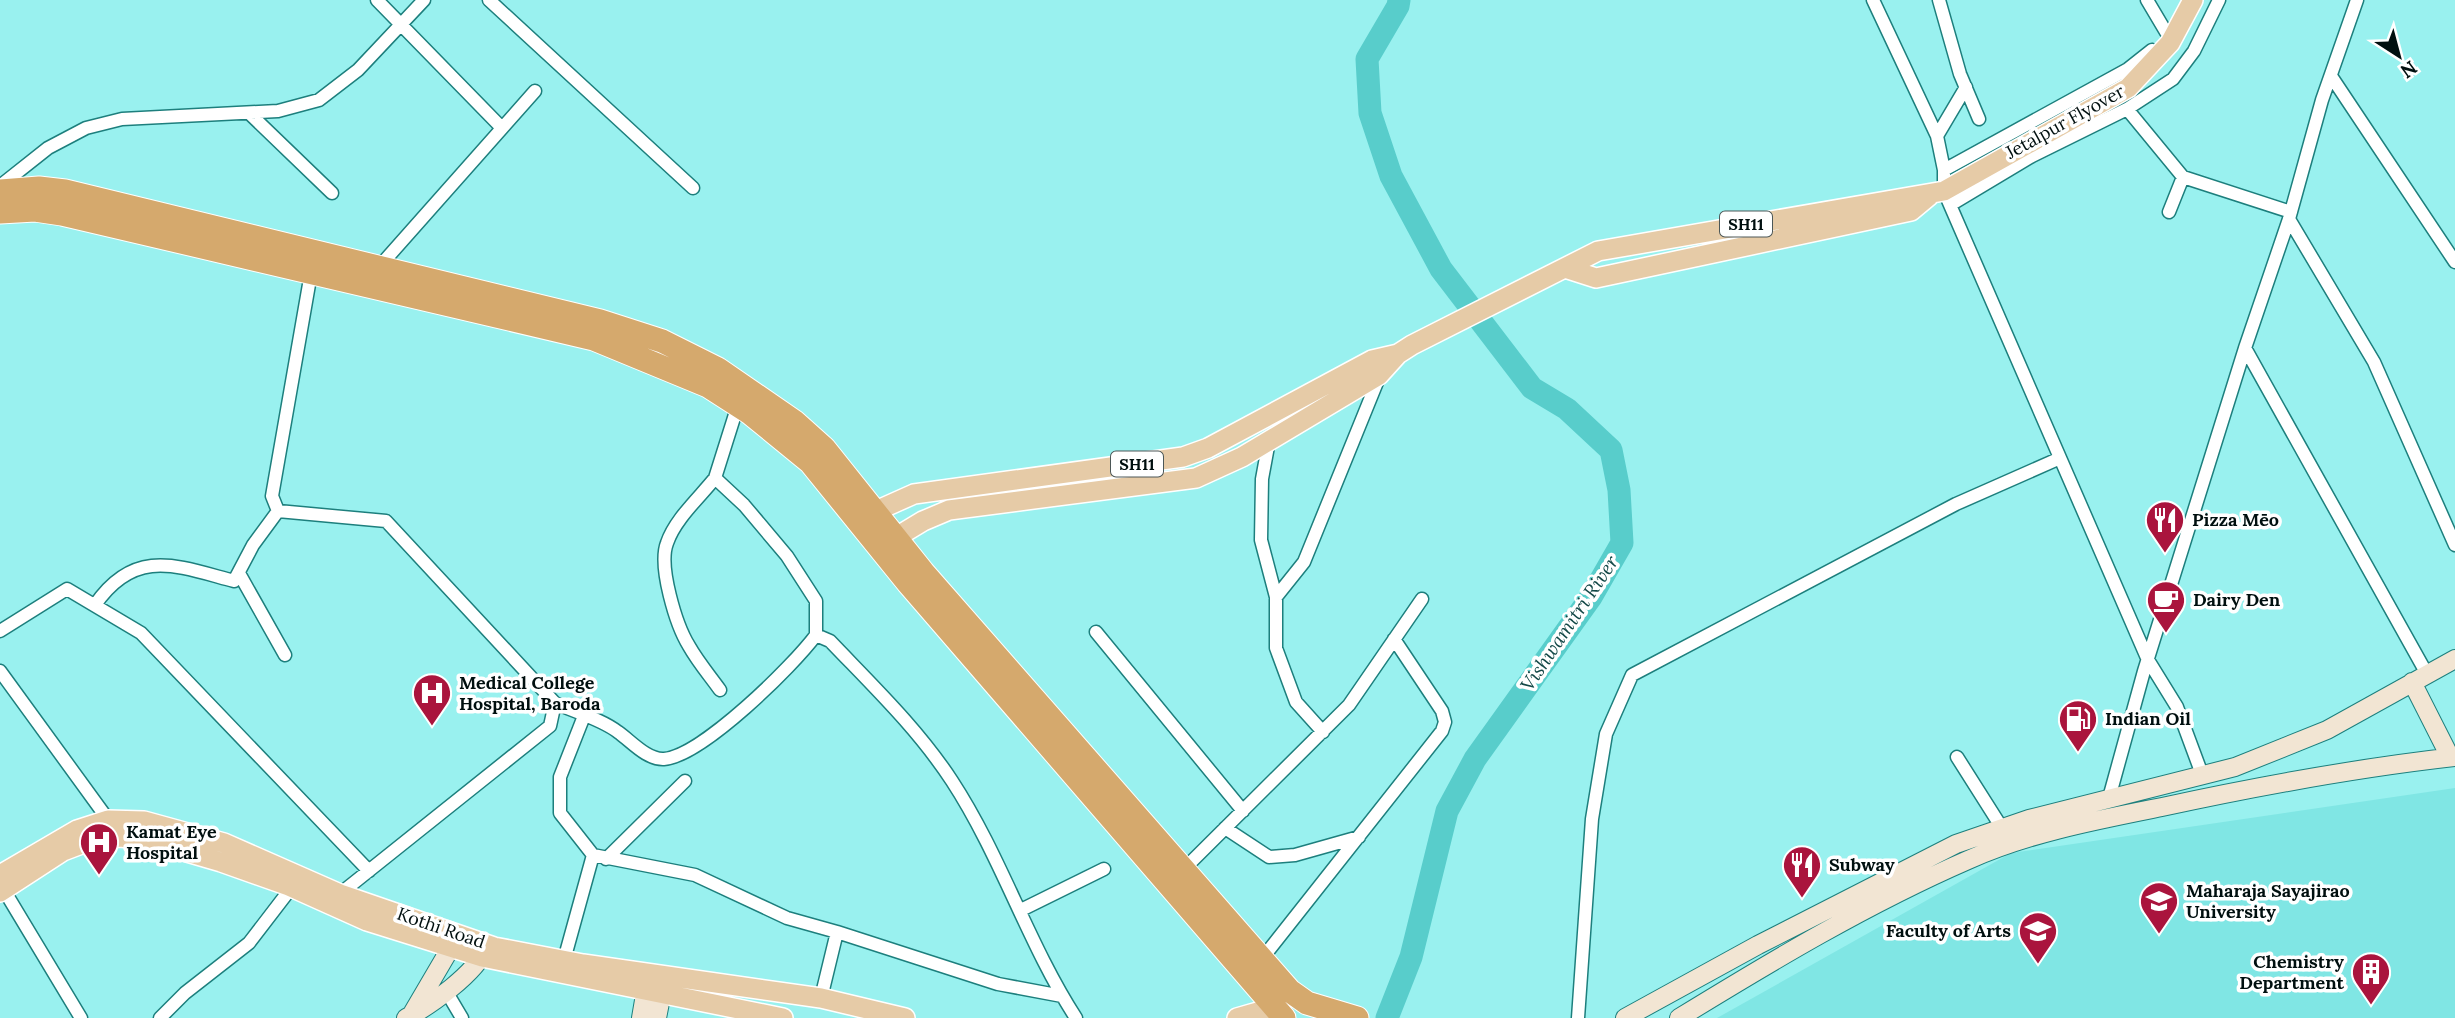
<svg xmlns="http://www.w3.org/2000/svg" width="2455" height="1018" font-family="Lora,serif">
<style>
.built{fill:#80e6e4}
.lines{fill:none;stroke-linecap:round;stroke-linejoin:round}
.river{stroke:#58cdcb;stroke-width:23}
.street-casing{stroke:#1d7f7d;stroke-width:15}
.secondary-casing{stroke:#1d7f7d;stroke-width:20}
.primary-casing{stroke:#fff;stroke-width:22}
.highway-casing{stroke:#fff;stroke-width:25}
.street{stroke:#fff;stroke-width:12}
.secondary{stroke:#f2e5d3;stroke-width:18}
.primary{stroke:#e6cba7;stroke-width:19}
.highway{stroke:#d5a96d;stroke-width:23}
.labels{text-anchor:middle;stroke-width:7;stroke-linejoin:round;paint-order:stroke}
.shield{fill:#fff;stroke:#4c5757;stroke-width:2}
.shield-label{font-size:16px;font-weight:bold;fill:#000f0f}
.street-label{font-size:18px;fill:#000f0f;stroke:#fff}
.poi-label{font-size:18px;font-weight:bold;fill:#000f0f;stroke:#fff;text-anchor:start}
.water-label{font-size:19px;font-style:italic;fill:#134847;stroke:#fff}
</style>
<rect width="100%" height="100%" fill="#99f1ef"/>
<path class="built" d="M 2455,788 L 2455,1018 L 1717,1018 L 2011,853 Z"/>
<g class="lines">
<path class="river" d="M 1387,1018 L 1411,957 L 1447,811 L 1475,759 L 1591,597 L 1622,543 L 1619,490 L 1611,450 L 1567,409 L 1532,388 L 1441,269 L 1391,176 L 1370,113 L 1367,59 L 1398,6 L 1399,0"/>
<g class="street-casing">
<path id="street" d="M 377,0 L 501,127
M 489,0 L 693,188
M 1873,0 L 1937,136 L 1944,170 L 1944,191 L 1950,205 L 2148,660 L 2177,707 L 2203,777
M 1939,0 L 1960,74 L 1979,119
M 2147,0 L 2166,32
M 2331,76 L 2455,262
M 2127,109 L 2183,177 L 2291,212
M 249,113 L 332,193
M 1937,136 L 1966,87
M 1944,170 L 2128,69 L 2152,50
M 0,186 L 48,148 L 86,128 L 122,119 L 278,111 L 319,100 L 358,70 L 424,0
M 1950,205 L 2032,156 L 2127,109 L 2173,79 L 2194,51 L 2219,0
M 2169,212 L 2183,177
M 2289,219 L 2374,362 L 2455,545
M 379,267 L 535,91
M 311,273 L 272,496 L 278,511 L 386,521 L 555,703 L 550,726 L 336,897
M 2245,348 L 2427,674
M 738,405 L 715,478 L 744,505 L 787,556 L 816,601 L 816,635 L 830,641 C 873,686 918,729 952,781 C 1001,856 1028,944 1076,1018
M 1269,441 L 1262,479 L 1261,540 L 1276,597
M 715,478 C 700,497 675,519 667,543 C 658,566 676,625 689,646 C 698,662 710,676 720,690
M 240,575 L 285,655
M 95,605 C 135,547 177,566 234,581 L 253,545 L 278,511
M 0,631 L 67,589 L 141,633 L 369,871
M 1096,632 L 1243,811
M 0,671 L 112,825
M 555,703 C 575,712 601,719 618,732 C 631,741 647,760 664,759 C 702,756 793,666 816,635
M 584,716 L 560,777 L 560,813 L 593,855 L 695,875 L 787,918 L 837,932 L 821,998
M 1323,732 L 1296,702 L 1276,648 L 1276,597 L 1304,562 L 1380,375
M 1957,757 L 2002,828
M 2109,798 L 2144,671 L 2245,348 L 2289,219 L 2322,100 L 2357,0
M 1225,828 L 1269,857 L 1295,855 L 1359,837
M 606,859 L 685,781
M 1183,870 L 1349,705 L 1422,599
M 4,890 L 81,1018
M 1021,910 L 1104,869
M 837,932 L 998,984 L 1062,996
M 564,960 L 593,855
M 1261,960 L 1442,731 L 1445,722 L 1442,711 L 1394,639
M 446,991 L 462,1018
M 160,1018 L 185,993 L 249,943 L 295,883
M 1578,1018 L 1592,819 L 1606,734 L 1632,675 L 1956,504 L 2058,459"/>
</g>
<g class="secondary-casing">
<path id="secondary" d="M 2412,682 L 2450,757
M 413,1012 L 457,937
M 406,1018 C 430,1006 476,973 486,948
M 641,1018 L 648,977
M 657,1018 L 664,982
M 1625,1018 L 1758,945 L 1956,844 L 2029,819 L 2235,767 L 2327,730 L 2455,659
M 1679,1018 C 1772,961 1867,904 1968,860 C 2028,833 2097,820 2162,807 C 2259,786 2357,768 2455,757"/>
</g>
<g class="primary-casing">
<path id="primary" d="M 1568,269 L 1596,278 L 1911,211 L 1929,196
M 866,520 L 876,511 L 914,494 L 1183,457 L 1208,448 L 1372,360 L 1398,354
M 885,544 L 923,521 L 949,510 L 1196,478 L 1242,457 L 1379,375 L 1398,354 L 1412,345 L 1598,251 L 1944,191 L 2128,88 L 2170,43 L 2193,0
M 0,875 L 77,830 L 108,820 L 144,821 L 224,843 L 340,894 L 494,947 L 583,964 L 821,998 L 905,1018
M 0,892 L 63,851 L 84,843 L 119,837 L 142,839 L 221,862 L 289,886 L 367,921 L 482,957 L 783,1018
M 1237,1018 L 1275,1007"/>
</g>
<g class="highway-casing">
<path id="highway" d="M 0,191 L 39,188 L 65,191 L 600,321 L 662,341 L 718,369 L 795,422 L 824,448 L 923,572 L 1290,991 L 1307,1003 L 1357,1018
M 0,212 L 35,210 L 62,214 L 594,339 L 708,386 L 750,413 L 810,462 L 908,583 L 1284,1018"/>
</g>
<use href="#street" class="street"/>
<use href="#secondary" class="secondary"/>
<use href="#primary" class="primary"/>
<use href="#highway" class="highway"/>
</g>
<defs>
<g id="restaurant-pin" transform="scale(2.0125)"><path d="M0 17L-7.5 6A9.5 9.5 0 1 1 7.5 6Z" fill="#aa143d" stroke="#fff"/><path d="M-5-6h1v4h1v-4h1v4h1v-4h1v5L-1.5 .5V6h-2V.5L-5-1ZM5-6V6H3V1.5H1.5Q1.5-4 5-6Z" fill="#fff"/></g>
<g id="cafe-pin" transform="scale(2.0125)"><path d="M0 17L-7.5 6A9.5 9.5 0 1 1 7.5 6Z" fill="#aa143d" stroke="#fff"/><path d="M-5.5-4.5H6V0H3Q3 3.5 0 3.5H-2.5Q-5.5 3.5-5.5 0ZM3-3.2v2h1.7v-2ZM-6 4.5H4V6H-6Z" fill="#fff"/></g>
<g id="hospital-pin" transform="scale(2.0125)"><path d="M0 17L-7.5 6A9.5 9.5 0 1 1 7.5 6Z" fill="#aa143d" stroke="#fff"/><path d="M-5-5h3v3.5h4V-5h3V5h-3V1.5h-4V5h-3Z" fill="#fff"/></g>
<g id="fuel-pin" transform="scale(2.0125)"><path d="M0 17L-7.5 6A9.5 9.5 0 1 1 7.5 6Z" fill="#aa143d" stroke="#fff"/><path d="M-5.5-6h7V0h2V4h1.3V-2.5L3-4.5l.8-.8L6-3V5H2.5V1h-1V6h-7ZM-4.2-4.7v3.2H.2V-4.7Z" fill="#fff"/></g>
<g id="university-pin" transform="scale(2.0125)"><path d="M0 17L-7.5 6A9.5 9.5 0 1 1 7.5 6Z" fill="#aa143d" stroke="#fff"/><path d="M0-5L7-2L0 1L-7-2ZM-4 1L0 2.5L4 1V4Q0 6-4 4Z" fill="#fff"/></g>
<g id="building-pin" transform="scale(2.0125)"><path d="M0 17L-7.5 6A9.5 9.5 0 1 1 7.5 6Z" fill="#aa143d" stroke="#fff"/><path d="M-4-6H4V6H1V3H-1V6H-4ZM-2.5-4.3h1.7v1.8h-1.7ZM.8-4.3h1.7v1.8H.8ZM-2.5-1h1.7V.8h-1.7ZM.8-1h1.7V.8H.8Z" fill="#fff"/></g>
</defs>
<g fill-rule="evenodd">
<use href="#restaurant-pin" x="2165" y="520"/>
<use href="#cafe-pin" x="2166" y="600"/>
<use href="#hospital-pin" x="432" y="693"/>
<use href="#fuel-pin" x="2078" y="719"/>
<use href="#hospital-pin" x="99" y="842"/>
<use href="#restaurant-pin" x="1802" y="865"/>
<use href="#university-pin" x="2159" y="901"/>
<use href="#university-pin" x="2038" y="931"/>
<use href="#building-pin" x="2371" y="972"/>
</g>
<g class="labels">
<g class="shield">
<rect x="1720" y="211.5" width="52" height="25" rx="5"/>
<rect x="1111" y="451.5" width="52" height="25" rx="5"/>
</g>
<g class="shield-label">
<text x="1746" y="230">SH11</text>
<text x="1137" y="470">SH11</text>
</g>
<g class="street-label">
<text transform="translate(2065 122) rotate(-29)" y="6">Jetalpur Flyover</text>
<text transform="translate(441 928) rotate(19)" y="6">Kothi Road</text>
</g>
<g class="poi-label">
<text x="2192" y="526">Pizza Mēo</text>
<text x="2193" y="606">Dairy Den</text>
<text x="459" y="689">Medical College<tspan x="459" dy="21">Hospital, Baroda</tspan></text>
<text x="2105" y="725">Indian Oil</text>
<text x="126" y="838">Kamat Eye<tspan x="126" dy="21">Hospital</tspan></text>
<text x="1829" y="871">Subway</text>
<text x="2186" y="897">Maharaja Sayajirao<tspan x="2186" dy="21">University</tspan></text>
<text x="2011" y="937" text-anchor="end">Faculty of Arts</text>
<text x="2344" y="968" text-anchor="end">Chemistry<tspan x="2344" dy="21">Department</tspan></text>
</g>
<g class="water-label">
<text transform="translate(1569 623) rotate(-56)" y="7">Vishwamitri River</text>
</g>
</g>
<g transform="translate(2399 56) rotate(144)" stroke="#ffffff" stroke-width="5" paint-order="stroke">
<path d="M0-5L12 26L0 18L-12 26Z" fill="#000f0f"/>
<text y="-10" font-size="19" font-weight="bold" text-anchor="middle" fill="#000f0f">N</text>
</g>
</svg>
